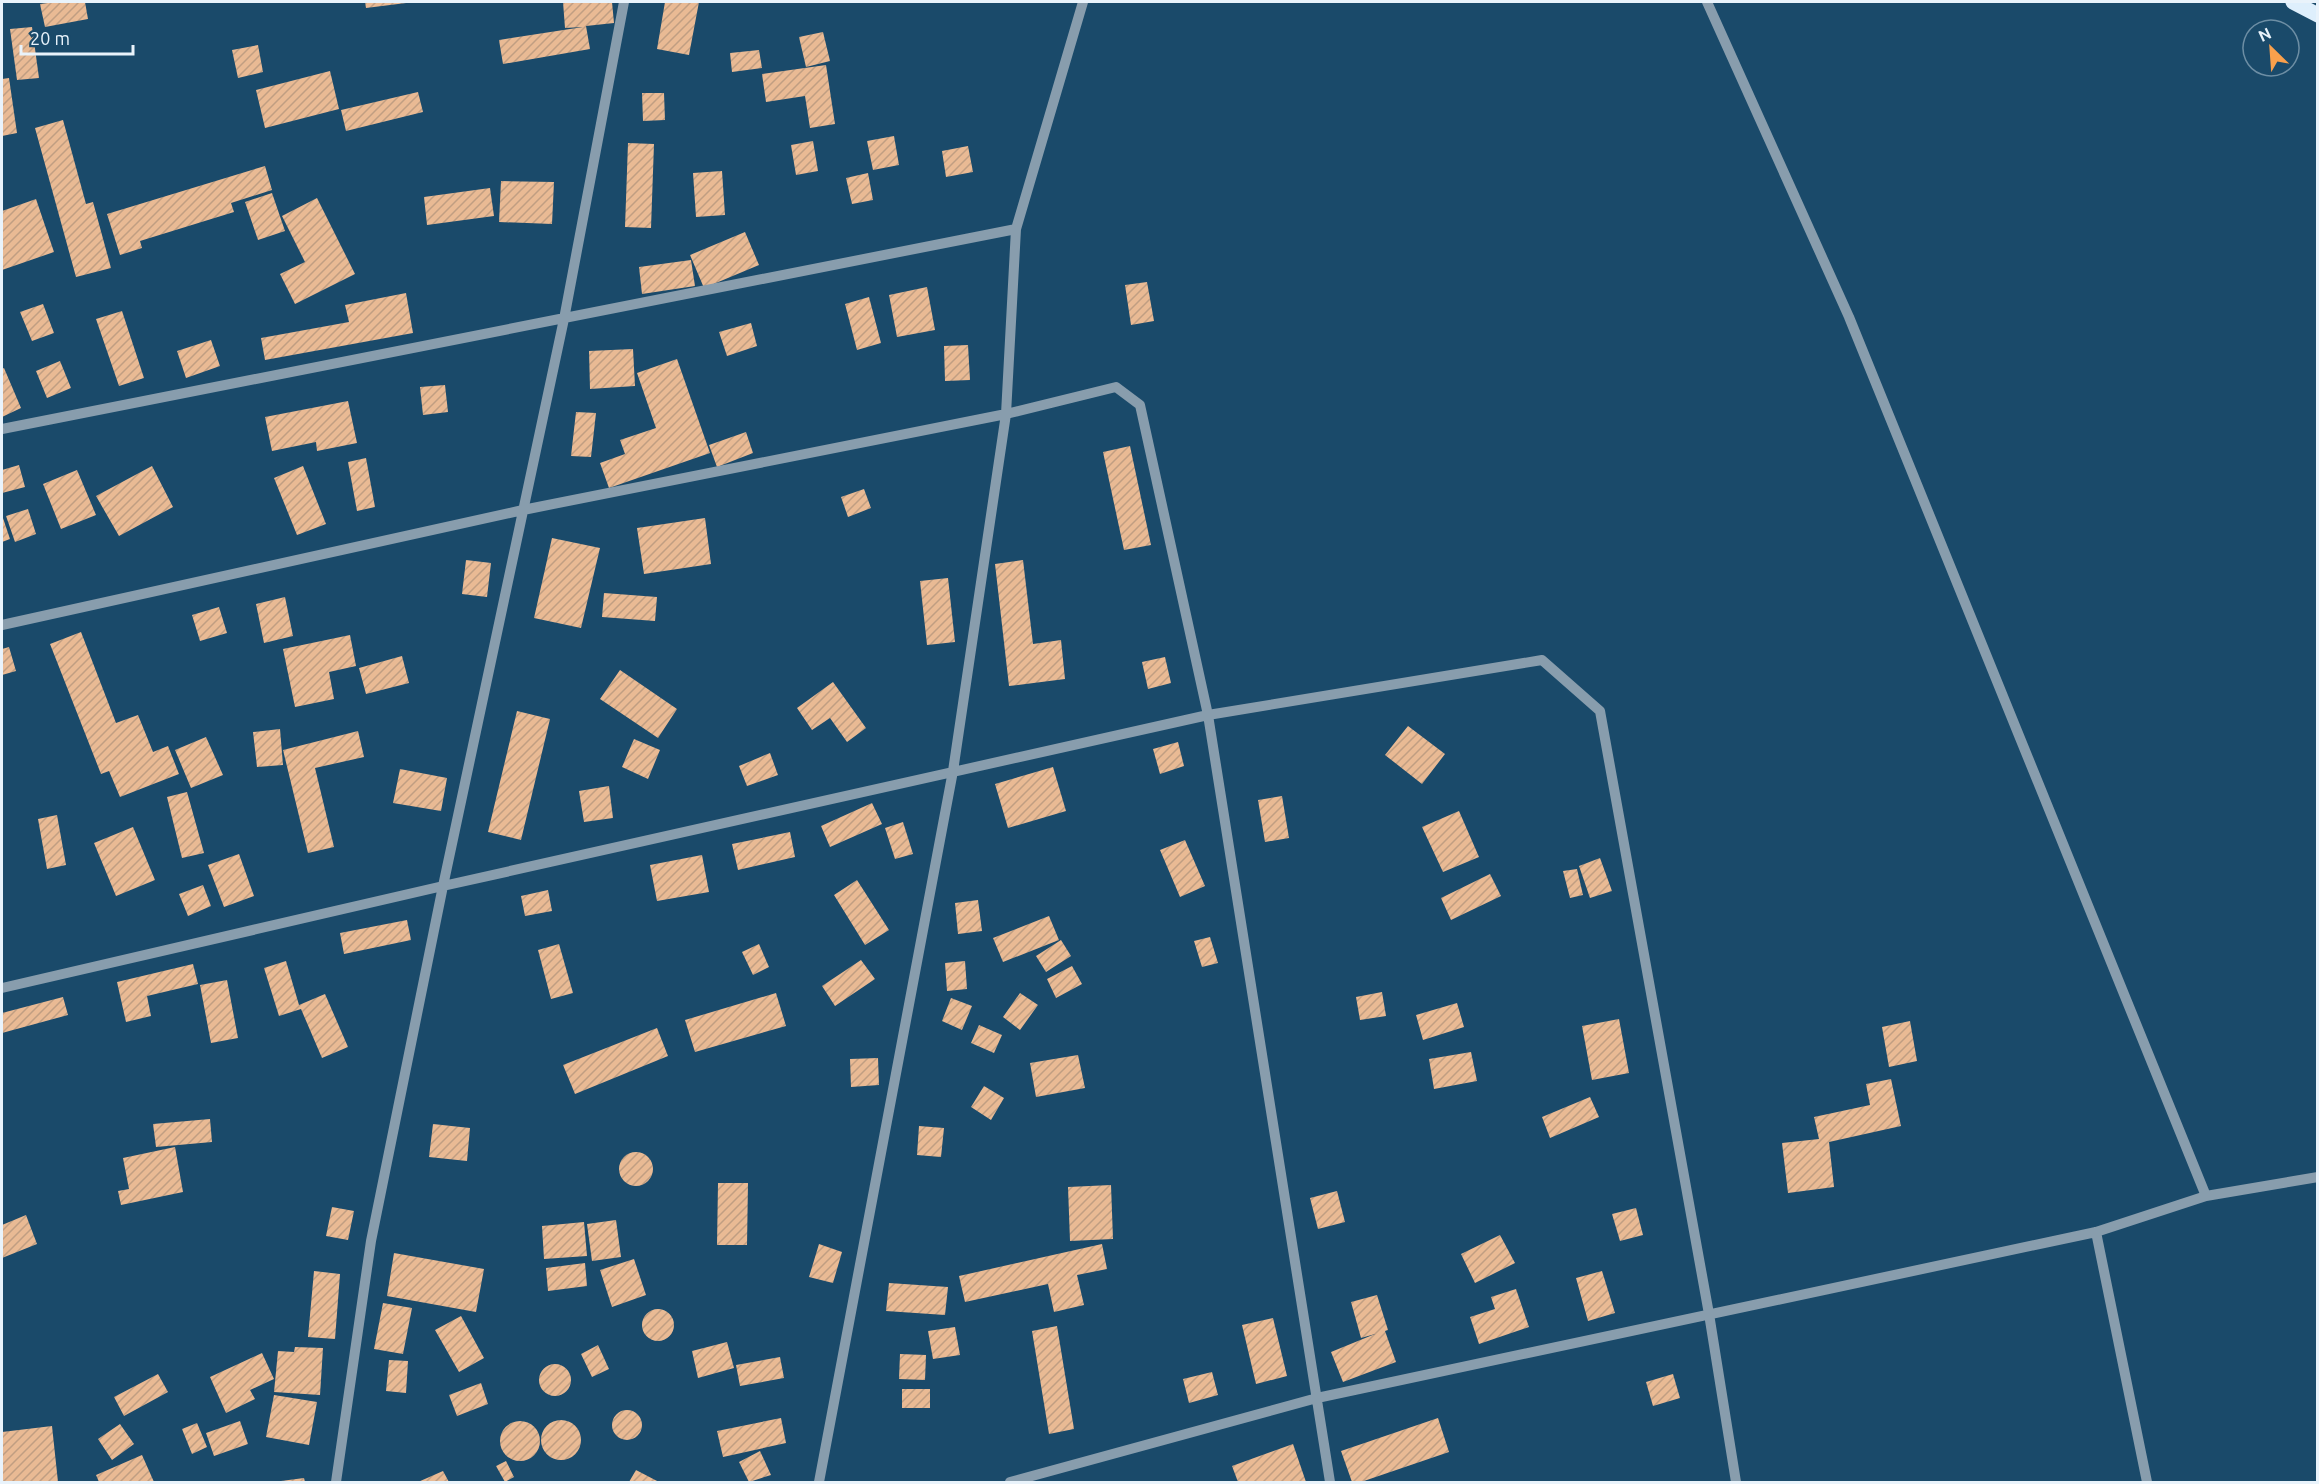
<svg xmlns="http://www.w3.org/2000/svg" width="2319" height="1484" font-family="Ubuntu,sans-serif">
<style>
.building{fill:url(#building-hatch)}
.lines{fill:none;stroke-linecap:round;stroke-linejoin:round}
.minor{stroke:#889dad;stroke-width:10}
.major{stroke:#deeffc;stroke-width:15}
</style>
<defs>
<pattern id="building-hatch" width="6" height="6" patternUnits="userSpaceOnUse" patternTransform="scale(1.5)"><rect width="6" height="6" fill="#e9ba94"/><path d="M-1 1l2-2M0 6l6-6M5 7l2-2" fill="none" stroke="#c09e82"/></pattern>
</defs>
<rect width="100%" height="100%" fill="#1a4a6a"/>
<path class="building" d="M 56,2 L 85,2 L 88,19 L 45,27 L 40,4 Z
M 365,2 L 406,2 L 406,3 L 366,8 Z
M 563,2 L 612,2 L 614,23 L 586,26 L 590,49 L 503,64 L 499,40 L 583,27 L 565,28 Z
M 665,2 L 699,2 L 689,55 L 657,49 Z
M 32,27 L 39,78 L 17,80 L 10,29 Z
M 823,32 L 830,61 L 806,67 L 799,37 Z
M 258,45 L 263,72 L 238,78 L 232,50 Z
M 759,50 L 762,68 L 732,72 L 730,53 Z
M 826,65 L 835,124 L 810,128 L 805,96 L 766,102 L 762,74 Z
M 330,71 L 339,109 L 265,128 L 256,90 Z
M 9,78 L 17,133 L 2,136 L 2,79 Z
M 418,92 L 423,112 L 346,131 L 341,110 Z
M 642,93 L 664,93 L 665,120 L 643,121 Z
M 63,120 L 86,204 L 93,202 L 111,268 L 76,277 L 35,128 Z
M 894,136 L 899,165 L 873,170 L 867,141 Z
M 813,141 L 818,171 L 796,175 L 791,145 Z
M 628,143 L 654,144 L 651,228 L 625,227 Z
M 968,146 L 973,172 L 946,177 L 942,151 Z
M 265,166 L 272,190 L 231,203 L 234,212 L 140,241 L 142,248 L 120,255 L 107,214 Z
M 722,171 L 725,215 L 696,217 L 693,173 Z
M 868,173 L 873,200 L 852,204 L 846,178 Z
M 501,181 L 554,182 L 552,224 L 499,222 Z
M 490,188 L 494,216 L 427,225 L 424,197 Z
M 272,193 L 285,231 L 258,240 L 245,202 Z
M 317,198 L 355,274 L 295,304 L 280,274 L 305,262 L 282,216 Z
M 36,199 L 54,252 L 2,270 L 2,211 Z
M 745,232 L 759,265 L 704,288 L 690,255 Z
M 691,260 L 695,286 L 642,294 L 639,267 Z
M 1147,282 L 1154,321 L 1131,325 L 1125,285 Z
M 927,287 L 935,330 L 897,337 L 889,295 Z
M 406,293 L 413,333 L 265,360 L 261,338 L 349,322 L 345,305 Z
M 869,297 L 881,343 L 857,350 L 845,304 Z
M 43,304 L 54,333 L 32,341 L 20,312 Z
M 122,311 L 144,378 L 119,386 L 96,319 Z
M 751,323 L 757,346 L 727,356 L 719,332 Z
M 211,340 L 220,366 L 186,378 L 177,351 Z
M 968,345 L 970,380 L 945,381 L 944,346 Z
M 633,349 L 635,386 L 590,389 L 589,351 Z
M 677,359 L 710,453 L 609,488 L 600,463 L 625,454 L 620,440 L 656,428 L 637,373 Z
M 60,361 L 71,388 L 47,398 L 36,371 Z
M 4,368 L 21,408 L 2,417 L 2,369 Z
M 445,385 L 448,412 L 423,415 L 420,387 Z
M 348,401 L 357,443 L 317,451 L 316,442 L 272,451 L 265,417 Z
M 576,412 L 596,413 L 591,457 L 571,456 Z
M 746,432 L 753,453 L 717,467 L 709,445 Z
M 1130,446 L 1151,545 L 1124,550 L 1103,452 Z
M 366,458 L 375,507 L 357,511 L 348,462 Z
M 19,465 L 25,487 L 2,493 L 2,470 Z
M 152,466 L 173,507 L 119,536 L 96,496 Z
M 303,466 L 326,524 L 297,535 L 274,478 Z
M 77,470 L 96,515 L 61,529 L 43,484 Z
M 864,489 L 871,508 L 848,517 L 841,497 Z
M 28,509 L 36,534 L 15,542 L 6,516 Z
M 2,515 L 10,539 L 2,542 Z
M 705,518 L 711,564 L 644,574 L 637,528 Z
M 552,538 L 600,548 L 581,628 L 534,618 Z
M 466,560 L 491,563 L 487,597 L 462,594 Z
M 1023,560 L 1033,644 L 1061,640 L 1065,679 L 1009,686 L 995,564 Z
M 948,578 L 955,642 L 927,645 L 920,581 Z
M 604,593 L 657,597 L 655,621 L 602,617 Z
M 285,597 L 293,636 L 264,643 L 256,604 Z
M 219,607 L 227,633 L 200,641 L 192,615 Z
M 81,632 L 116,723 L 138,715 L 153,752 L 168,746 L 179,774 L 120,797 L 109,771 L 101,774 L 50,644 Z
M 350,635 L 356,666 L 329,672 L 334,699 L 295,707 L 283,649 Z
M 9,647 L 16,671 L 2,675 L 2,649 Z
M 402,656 L 409,683 L 366,694 L 359,668 Z
M 1165,657 L 1171,683 L 1148,689 L 1142,662 Z
M 620,670 L 677,709 L 658,738 L 600,699 Z
M 833,682 L 866,728 L 847,742 L 830,718 L 812,730 L 797,708 Z
M 517,711 L 550,719 L 521,840 L 488,832 Z
M 1408,726 L 1445,754 L 1422,784 L 1385,755 Z
M 280,729 L 283,765 L 257,767 L 253,732 Z
M 358,731 L 364,757 L 315,768 L 334,847 L 308,853 L 283,750 Z
M 206,737 L 223,775 L 191,788 L 175,750 Z
M 634,739 L 660,750 L 648,779 L 622,767 Z
M 1178,742 L 1184,766 L 1160,774 L 1153,749 Z
M 770,753 L 778,775 L 747,786 L 739,766 Z
M 1053,767 L 1066,811 L 1008,828 L 995,784 Z
M 400,769 L 447,778 L 441,811 L 393,803 Z
M 609,786 L 613,818 L 584,822 L 579,791 Z
M 187,792 L 204,853 L 182,858 L 167,797 Z
M 1282,796 L 1289,838 L 1265,842 L 1258,800 Z
M 872,803 L 882,824 L 830,847 L 821,826 Z
M 1459,811 L 1479,857 L 1443,872 L 1422,827 Z
M 57,815 L 66,865 L 47,869 L 38,819 Z
M 903,822 L 913,854 L 895,859 L 885,828 Z
M 133,827 L 155,880 L 116,896 L 94,843 Z
M 790,832 L 795,857 L 738,870 L 732,844 Z
M 1185,840 L 1205,886 L 1180,897 L 1160,850 Z
M 239,854 L 254,896 L 224,907 L 208,865 Z
M 702,855 L 709,892 L 657,901 L 650,865 Z
M 1600,858 L 1612,891 L 1590,898 L 1579,866 Z
M 1577,869 L 1583,895 L 1570,898 L 1563,871 Z
M 1490,874 L 1501,896 L 1451,920 L 1441,898 Z
M 857,880 L 889,930 L 865,945 L 834,895 Z
M 203,885 L 211,906 L 188,916 L 179,894 Z
M 548,890 L 552,911 L 525,916 L 521,896 Z
M 978,900 L 982,931 L 958,934 L 955,903 Z
M 1049,916 L 1059,940 L 1003,962 L 993,938 Z
M 407,920 L 411,940 L 344,954 L 340,933 Z
M 1210,937 L 1218,963 L 1202,967 L 1194,941 Z
M 1061,940 L 1071,956 L 1046,972 L 1036,956 Z
M 559,944 L 573,993 L 551,999 L 538,950 Z
M 759,944 L 769,967 L 753,975 L 742,952 Z
M 861,960 L 875,979 L 835,1006 L 822,986 Z
M 286,961 L 299,1005 L 325,994 L 348,1047 L 322,1058 L 301,1009 L 279,1016 L 264,968 Z
M 965,961 L 967,989 L 947,991 L 945,963 Z
M 193,964 L 198,984 L 147,996 L 151,1016 L 126,1022 L 117,982 Z
M 1072,966 L 1082,984 L 1056,998 L 1047,979 Z
M 227,980 L 238,1038 L 211,1043 L 200,985 Z
M 1382,992 L 1386,1016 L 1360,1020 L 1356,997 Z
M 776,993 L 786,1026 L 695,1052 L 685,1020 Z
M 1020,993 L 1038,1005 L 1020,1030 L 1003,1017 Z
M 63,997 L 68,1015 L 2,1033 L 2,1013 Z
M 951,998 L 972,1006 L 962,1030 L 942,1021 Z
M 1457,1003 L 1464,1027 L 1423,1040 L 1416,1015 Z
M 1619,1019 L 1629,1073 L 1592,1080 L 1582,1026 Z
M 1910,1021 L 1917,1061 L 1889,1067 L 1882,1027 Z
M 979,1025 L 1002,1035 L 994,1053 L 971,1043 Z
M 657,1028 L 668,1056 L 575,1094 L 563,1065 Z
M 1471,1052 L 1477,1081 L 1434,1089 L 1429,1059 Z
M 1078,1055 L 1085,1088 L 1036,1097 L 1030,1063 Z
M 878,1058 L 879,1085 L 851,1087 L 850,1059 Z
M 1891,1079 L 1901,1126 L 1829,1142 L 1834,1187 L 1788,1193 L 1782,1143 L 1819,1139 L 1814,1117 L 1870,1105 L 1866,1084 Z
M 984,1086 L 1004,1098 L 991,1120 L 971,1107 Z
M 1590,1097 L 1599,1117 L 1550,1138 L 1542,1117 Z
M 210,1119 L 212,1142 L 156,1147 L 153,1124 Z
M 433,1124 L 470,1128 L 467,1161 L 429,1157 Z
M 919,1126 L 944,1128 L 941,1157 L 917,1155 Z
M 175,1147 L 183,1192 L 121,1205 L 118,1191 L 129,1189 L 123,1158 Z
M619 1169a17 17 0 1 1 34 0a17 17 0 1 1-34 0Z
M 718,1183 L 748,1183 L 747,1245 L 717,1245 Z
M 1111,1185 L 1113,1239 L 1070,1241 L 1068,1187 Z
M 1337,1191 L 1345,1222 L 1318,1229 L 1310,1198 Z
M 332,1207 L 354,1211 L 348,1240 L 326,1236 Z
M 1636,1208 L 1643,1235 L 1620,1241 L 1612,1214 Z
M 26,1215 L 37,1244 L 2,1258 L 2,1225 Z
M 616,1220 L 621,1257 L 592,1261 L 587,1224 Z
M 584,1222 L 587,1256 L 544,1259 L 542,1226 Z
M 1500,1235 L 1515,1263 L 1475,1283 L 1461,1254 Z
M 819,1244 L 842,1252 L 833,1283 L 809,1277 Z
M 1102,1244 L 1107,1269 L 1077,1275 L 1084,1305 L 1054,1312 L 1048,1284 L 965,1302 L 959,1276 Z
M 394,1253 L 484,1269 L 476,1312 L 387,1296 Z
M 634,1259 L 646,1295 L 612,1307 L 600,1270 Z
M 585,1263 L 587,1286 L 548,1291 L 546,1268 Z
M 314,1271 L 340,1274 L 335,1339 L 308,1337 Z
M 1602,1271 L 1615,1313 L 1588,1321 L 1576,1278 Z
M 889,1283 L 948,1287 L 945,1315 L 886,1311 Z
M 1516,1289 L 1529,1327 L 1479,1344 L 1470,1317 L 1495,1309 L 1491,1297 Z
M 1377,1295 L 1388,1330 L 1385,1331 L 1396,1362 L 1343,1382 L 1331,1352 L 1375,1334 L 1361,1338 L 1351,1302 Z
M 383,1303 L 412,1308 L 403,1354 L 374,1349 Z
M642 1325a16 16 0 1 1 32 0a16 16 0 1 1-32 0Z
M 461,1316 L 484,1358 L 459,1372 L 435,1330 Z
M 1273,1318 L 1287,1376 L 1256,1384 L 1242,1325 Z
M 1057,1326 L 1074,1429 L 1049,1434 L 1032,1331 Z
M 955,1327 L 960,1355 L 933,1359 L 928,1331 Z
M 727,1342 L 734,1368 L 698,1378 L 692,1351 Z
M 598,1345 L 609,1369 L 592,1377 L 581,1354 Z
M 295,1347 L 323,1348 L 320,1395 L 274,1392 L 278,1351 L 294,1352 Z
M 262,1353 L 274,1379 L 250,1390 L 255,1399 L 226,1413 L 210,1377 Z
M 900,1354 L 926,1355 L 925,1380 L 899,1379 Z
M 780,1357 L 784,1378 L 740,1386 L 736,1365 Z
M 389,1360 L 408,1361 L 406,1393 L 386,1391 Z
M539 1380a16 16 0 1 1 32 0a16 16 0 1 1-32 0Z
M 1212,1372 L 1218,1395 L 1189,1403 L 1183,1379 Z
M 158,1374 L 168,1392 L 124,1416 L 114,1397 Z
M 1673,1374 L 1680,1398 L 1653,1406 L 1646,1382 Z
M 481,1383 L 488,1404 L 457,1416 L 449,1395 Z
M 902,1389 L 930,1389 L 930,1408 L 902,1408 Z
M 274,1395 L 317,1402 L 309,1445 L 266,1437 Z
M612 1425a15 15 0 1 1 30 0a15 15 0 1 1-30 0Z
M 781,1418 L 786,1443 L 723,1457 L 717,1431 Z
M 1438,1418 L 1449,1452 L 1361,1482 L 1352,1482 L 1341,1451 Z
M541 1440a20 20 0 1 1 40 0a20 20 0 1 1-40 0Z
M 240,1421 L 248,1444 L 214,1456 L 206,1433 Z
M500 1441a20 20 0 1 1 40 0a20 20 0 1 1-40 0Z
M 197,1423 L 207,1447 L 192,1454 L 182,1429 Z
M 120,1424 L 134,1444 L 112,1460 L 98,1439 Z
M 52,1426 L 58,1482 L 2,1482 L 2,1432 Z
M 1293,1444 L 1306,1482 L 1238,1482 L 1232,1466 Z
M 760,1451 L 771,1475 L 749,1482 L 739,1462 Z
M 142,1455 L 154,1482 L 99,1482 L 96,1475 Z
M 506,1461 L 514,1477 L 505,1482 L 496,1466 Z
M 636,1470 L 659,1482 L 629,1482 Z
M 443,1471 L 449,1482 L 418,1482 Z
M 304,1478 L 305,1482 L 281,1482 L 281,1481 Z"/>
<g class="lines">
<path class="minor" d="M 1083,2 L 1016,229 L 1006,414 L 1116,387 L 1140,405 L 1208,715 L 1330,1482
M 1707,2 L 1849,317 L 2206,1196
M 2,429 L 1016,229
M 2,625 L 523,510 L 1006,414 L 953,771 L 819,1482
M 2,988 L 443,886 L 1208,715 L 1542,660 L 1600,711 L 1709,1314 L 1736,1482
M 2096,1232 L 2147,1482
M 336,1482 L 371,1241 L 443,886 L 564,319 L 624,2
M 1010,1482 L 1317,1398 L 2096,1232 L 2206,1196 L 2318,1177"/>
<path class="major" d="M 2293,2 L 2318,15"/>
</g>
<rect width="2319" height="1484" fill="none" stroke="#e9f3fb" stroke-width="6"/>
<g transform="translate(2271 48) rotate(335)"><circle r="28" fill="#1a4a6a" stroke="#6d8ea4" stroke-width="1.5"/>
<path d="M0-4.5L10 22L0 15L-10 22Z" fill="#f9a04c"/>
<text y="-9" font-size="16" font-weight="bold" text-anchor="middle" fill="#e9f3fb">N</text>
</g>
<path d="M21 45v9h112v-9" fill="none" stroke="#e9f3fb" stroke-width="3"/>
<text x="30" y="45" font-size="18" fill="#e9f3fb" stroke="#1a4a6a" stroke-width="4.5" paint-order="stroke">20 m</text>
</svg>
